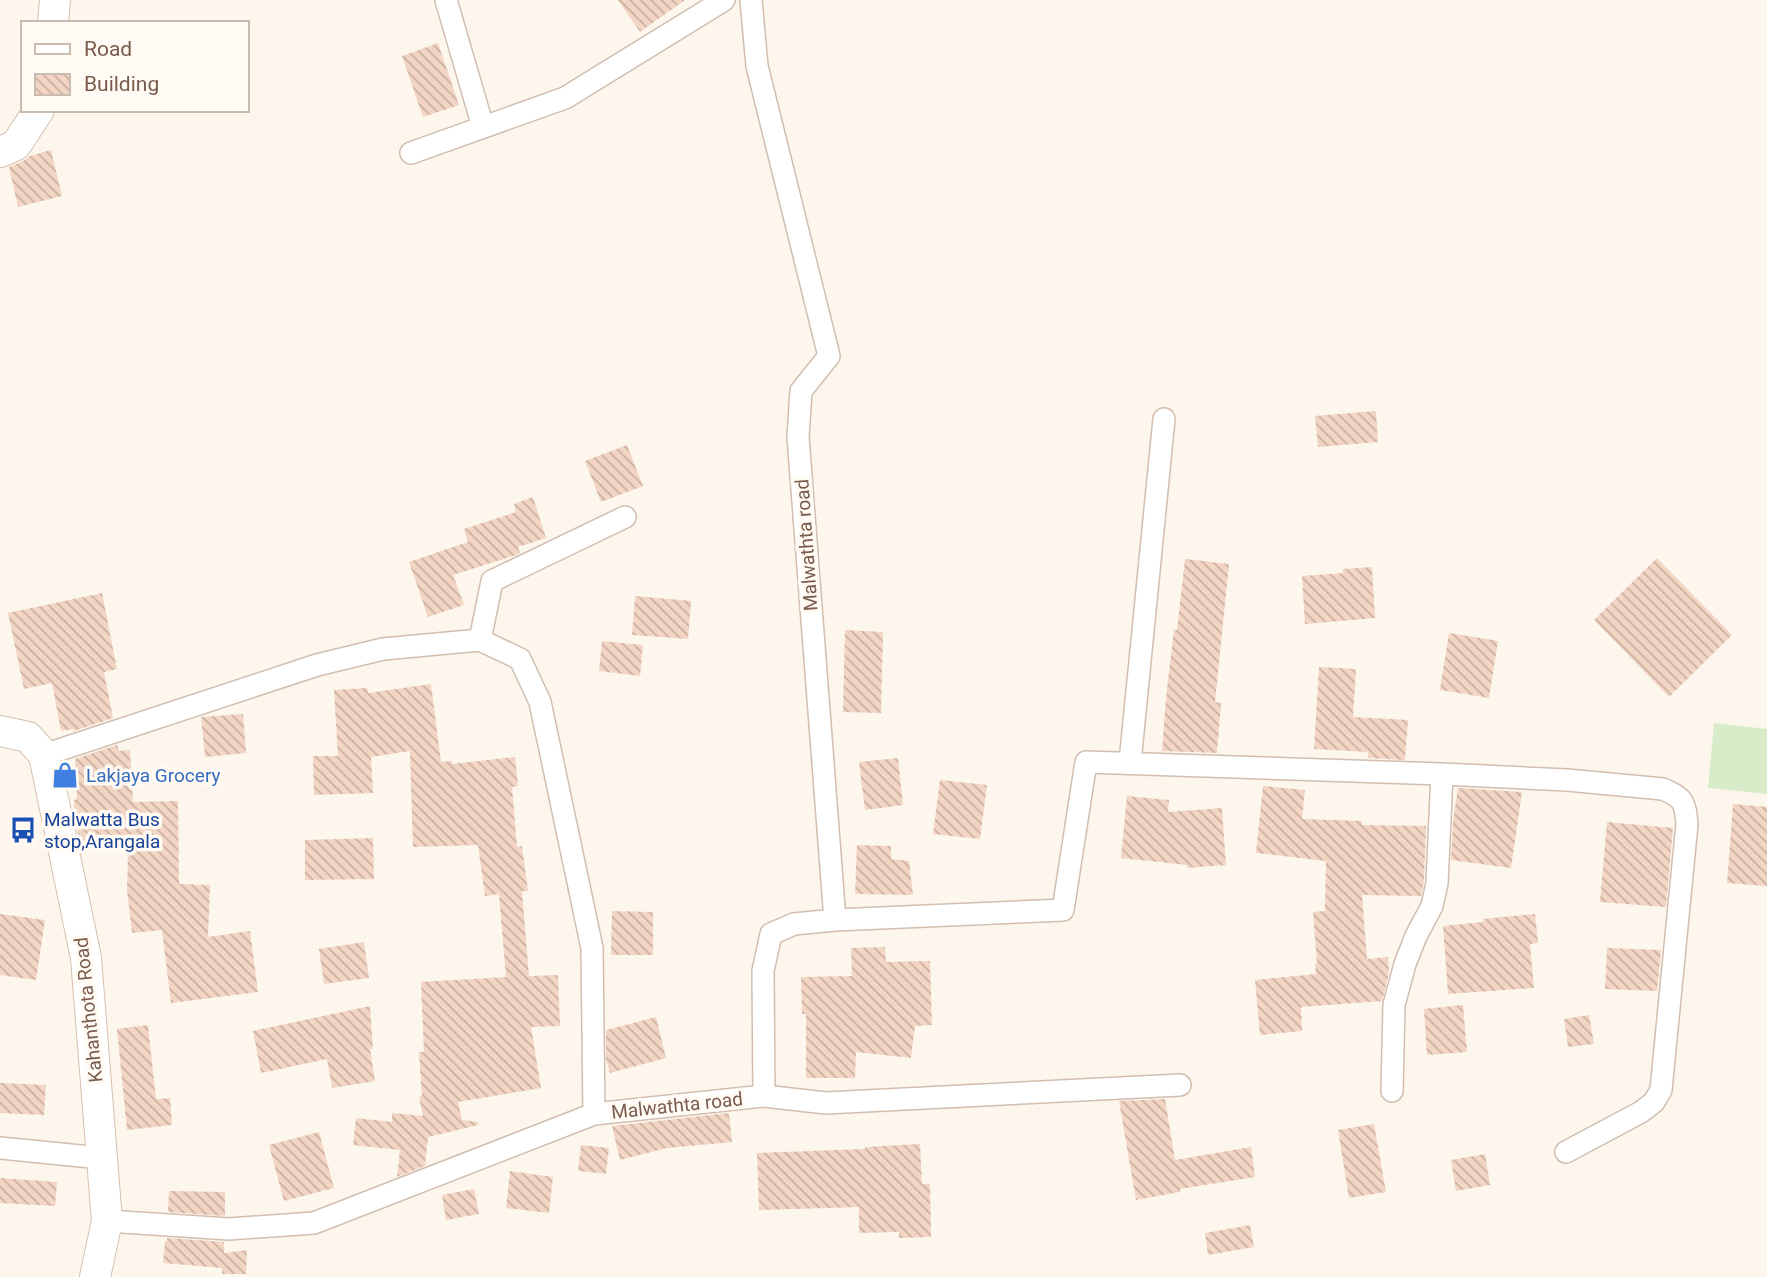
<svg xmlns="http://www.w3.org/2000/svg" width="1767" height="1277" font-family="Roboto,sans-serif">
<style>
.green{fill:#d8ecc9}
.building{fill:url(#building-back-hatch)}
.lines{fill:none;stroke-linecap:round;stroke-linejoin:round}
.minor-casing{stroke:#d1beb0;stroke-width:24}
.secondary-casing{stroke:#d6c0b0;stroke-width:32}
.minor{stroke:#fff;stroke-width:21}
.secondary{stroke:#fff;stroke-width:30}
.labels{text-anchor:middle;stroke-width:7;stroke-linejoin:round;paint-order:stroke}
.street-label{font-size:19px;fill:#7a5c4d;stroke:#fffaf3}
.shop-label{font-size:19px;fill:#366cbe;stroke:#fffaf3;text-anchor:start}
.transit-label{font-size:19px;fill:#164399;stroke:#fffaf3;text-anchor:start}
</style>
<defs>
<pattern id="building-back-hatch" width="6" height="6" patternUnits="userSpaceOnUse" patternTransform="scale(1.75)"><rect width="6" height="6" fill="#f3d5c3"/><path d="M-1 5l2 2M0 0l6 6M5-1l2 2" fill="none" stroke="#cab0a1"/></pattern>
</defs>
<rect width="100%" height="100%" fill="#fdf6ec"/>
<path class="green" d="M 1714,723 L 1767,729 L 1767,794 L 1708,788 Z"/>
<path class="building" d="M 618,0 L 685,0 L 640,32 Z
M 438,43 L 459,105 L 423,117 L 402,56 Z
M 51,150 L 62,196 L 18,207 L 9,167 L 23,161 L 30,156 Z
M 1376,411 L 1378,442 L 1318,447 L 1315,416 Z
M 627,445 L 643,486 L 601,502 L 585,461 Z
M 533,497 L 546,538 L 518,547 L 520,553 L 516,555 L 453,575 L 464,605 L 428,617 L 409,562 L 468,542 L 464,529 L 516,512 L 514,504 Z
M 1657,558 L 1732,635 L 1669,697 L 1594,620 Z
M 1185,559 L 1229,564 L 1215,702 L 1221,703 L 1217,753 L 1162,751 L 1166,698 L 1174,630 L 1177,630 Z
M 1372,567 L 1375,618 L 1305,624 L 1302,576 L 1343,573 L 1343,569 Z
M 102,593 L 117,669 L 104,672 L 113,718 L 74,731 L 74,729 L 61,731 L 52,683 L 24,689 L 8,613 Z
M 635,596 L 691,601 L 688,639 L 632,635 Z
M 845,630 L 883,632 L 881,713 L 843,712 Z
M 1449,633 L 1498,641 L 1489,698 L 1440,690 Z
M 602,641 L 643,645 L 640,676 L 599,671 Z
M 1319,667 L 1356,669 L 1353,717 L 1408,720 L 1405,760 L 1368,758 L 1368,752 L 1314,749 Z
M 431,684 L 441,762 L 452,761 L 452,764 L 515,757 L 518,786 L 512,787 L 517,847 L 522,846 L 528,891 L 522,891 L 529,976 L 558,975 L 560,1026 L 531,1027 L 541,1088 L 458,1102 L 462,1120 L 478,1122 L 478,1125 L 428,1137 L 425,1166 L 397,1177 L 400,1150 L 353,1145 L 356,1118 L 392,1122 L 392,1113 L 423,1116 L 419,1097 L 422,1096 L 419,1052 L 424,1052 L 421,982 L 506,977 L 499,894 L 485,896 L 478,845 L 413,847 L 410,751 L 371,757 L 373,793 L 314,795 L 313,756 L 338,756 L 334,690 L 367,688 L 368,693 Z
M 243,714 L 246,753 L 205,757 L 201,717 Z
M 117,745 L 119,751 L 130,750 L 133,802 L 178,801 L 179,884 L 210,885 L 208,937 L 250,931 L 258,992 L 171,1003 L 162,930 L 132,933 L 127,890 L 128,851 L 111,851 L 111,843 L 80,843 L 74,814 L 74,800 L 77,799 L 75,759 Z
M 898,758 L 903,805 L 865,810 L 859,762 Z
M 940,780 L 987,785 L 980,839 L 933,834 Z
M 1263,786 L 1305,790 L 1302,819 L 1362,821 L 1362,825 L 1426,826 L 1424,881 L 1421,896 L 1362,895 L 1367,959 L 1388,957 L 1389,973 L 1382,1001 L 1301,1007 L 1302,1031 L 1260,1035 L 1255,980 L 1316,974 L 1315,963 L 1317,963 L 1313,912 L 1325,911 L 1326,861 L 1256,853 Z
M 1458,788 L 1522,792 L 1511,868 L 1451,860 L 1453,821 Z
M 1127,796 L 1169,800 L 1168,812 L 1222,808 L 1226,865 L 1187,868 L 1187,865 L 1121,858 Z
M 1733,804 L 1767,807 L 1767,886 L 1727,883 Z
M 1607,822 L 1673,828 L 1666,907 L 1600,902 Z
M 373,838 L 374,879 L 305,880 L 305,840 Z
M 857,845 L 891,846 L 891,859 L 909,861 L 913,895 L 855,894 Z
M 612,911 L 653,912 L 653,955 L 611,955 Z
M 0,914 L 45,920 L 36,980 L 0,975 Z
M 1535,914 L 1538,943 L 1530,944 L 1534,988 L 1448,994 L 1443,926 L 1483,922 L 1483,919 Z
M 364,942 L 369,978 L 324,984 L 319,949 Z
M 885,947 L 886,962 L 930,961 L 932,1025 L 915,1026 L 911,1058 L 856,1052 L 855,1078 L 806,1078 L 806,1014 L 802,1014 L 801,977 L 852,976 L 851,948 Z
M 1607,948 L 1661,950 L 1657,991 L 1605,989 Z
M 1463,1005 L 1467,1052 L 1427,1055 L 1424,1009 Z
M 370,1006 L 373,1049 L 370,1049 L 375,1081 L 332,1088 L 327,1059 L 261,1073 L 253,1031 Z
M 1589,1015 L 1594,1044 L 1568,1047 L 1564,1019 Z
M 656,1017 L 666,1058 L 610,1073 L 606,1059 L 606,1030 Z
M 148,1025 L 156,1099 L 170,1098 L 172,1125 L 127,1130 L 117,1029 Z
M 0,1083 L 46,1085 L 44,1115 L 0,1113 Z
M 1165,1099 L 1175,1160 L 1251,1147 L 1255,1177 L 1180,1189 L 1180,1192 L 1136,1200 L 1119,1101 Z
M 729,1113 L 732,1142 L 667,1148 L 620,1160 L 612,1126 Z
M 1374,1124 L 1386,1192 L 1349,1198 L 1338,1130 Z
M 319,1132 L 334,1188 L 284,1201 L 269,1145 Z
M 920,1144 L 922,1184 L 930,1184 L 931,1237 L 899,1238 L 899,1232 L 859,1233 L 859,1207 L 759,1210 L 757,1153 L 865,1149 L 865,1147 Z
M 581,1145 L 609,1148 L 606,1174 L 578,1171 Z
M 1485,1154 L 1490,1185 L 1456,1191 L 1451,1160 Z
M 510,1171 L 553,1177 L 549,1213 L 506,1208 Z
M 0,1178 L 57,1182 L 55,1206 L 0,1203 Z
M 474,1189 L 479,1214 L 446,1220 L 442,1195 Z
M 169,1191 L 225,1192 L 225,1216 L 168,1212 Z
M 1250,1225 L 1254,1247 L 1208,1255 L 1205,1233 Z
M 167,1238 L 224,1242 L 224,1253 L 247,1250 L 246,1274 L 222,1274 L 222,1268 L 163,1263 L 165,1241 L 167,1241 Z"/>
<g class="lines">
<g class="minor-casing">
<path id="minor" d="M 446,0 L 483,127
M 411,153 L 565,98 L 724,0
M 480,640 L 492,581 L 625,517
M 44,755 L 317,665 L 383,649 L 480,640 L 520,659 L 540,702 L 592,948 L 594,1114
M 1130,762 L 1164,419
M 835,920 L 1063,910 L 1086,762 L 1442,774 L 1567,780 L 1663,789 C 1684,798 1685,802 1687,824 L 1661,1090 L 1654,1102 L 1641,1112 L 1566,1152
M 1392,1091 L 1394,1005 L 1405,964 L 1416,936 L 1432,906 L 1437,883 L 1442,774
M 764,1096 L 826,1103 L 1180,1085
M 0,1148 L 101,1158
M 107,1221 L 229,1229 L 314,1223 L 594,1114 L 764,1096 L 763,971 L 771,934 L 794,924 L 835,920 L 798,437 L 801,391 L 829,356 L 757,66 L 751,0"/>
</g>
<g class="secondary-casing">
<path id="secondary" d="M 53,23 L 55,0
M 0,152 L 16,145 L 39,110
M 0,731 L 28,737 L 44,755 L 86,958 L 107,1221 L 95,1277"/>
</g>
<use href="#minor" class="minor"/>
<use href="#secondary" class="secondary"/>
</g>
<defs>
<g id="shop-bare" transform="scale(2.1)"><path d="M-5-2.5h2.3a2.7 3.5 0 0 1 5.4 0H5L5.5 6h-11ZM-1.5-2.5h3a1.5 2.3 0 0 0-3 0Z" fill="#3f7fe0" stroke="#fffaf3" stroke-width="2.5" paint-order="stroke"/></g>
<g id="bus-bare" transform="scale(2.1)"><path d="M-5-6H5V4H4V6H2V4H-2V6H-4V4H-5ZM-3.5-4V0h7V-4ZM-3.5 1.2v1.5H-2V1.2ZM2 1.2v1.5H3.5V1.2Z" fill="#1a4fb4" stroke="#fffaf3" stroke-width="2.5" paint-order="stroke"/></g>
</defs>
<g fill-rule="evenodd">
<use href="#shop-bare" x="65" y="775"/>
<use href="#bus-bare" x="23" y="830"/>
</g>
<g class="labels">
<g class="street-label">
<text transform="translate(806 545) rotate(-94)" y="7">Malwathta road</text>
<text transform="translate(88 1010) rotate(-96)" y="7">Kahanthota Road</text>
<text transform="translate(677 1105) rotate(-6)" y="7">Malwathta road</text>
</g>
<g class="shop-label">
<text x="86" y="782">Lakjaya Grocery</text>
</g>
<g class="transit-label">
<text x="44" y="826">Malwatta Bus<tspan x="44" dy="22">stop,Arangala</tspan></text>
</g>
</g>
<rect x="21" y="21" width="228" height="91" fill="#fffaf3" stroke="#cabbb1" stroke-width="2"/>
<rect x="35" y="44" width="35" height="10" fill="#ffffff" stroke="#cabbb1" stroke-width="2"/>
<text x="84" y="56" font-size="21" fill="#7a5c4d">Road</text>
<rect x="35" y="74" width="35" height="21" fill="url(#building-back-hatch)" stroke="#cabbb1" stroke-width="2"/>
<text x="84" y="91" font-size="21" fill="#7a5c4d">Building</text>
</svg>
